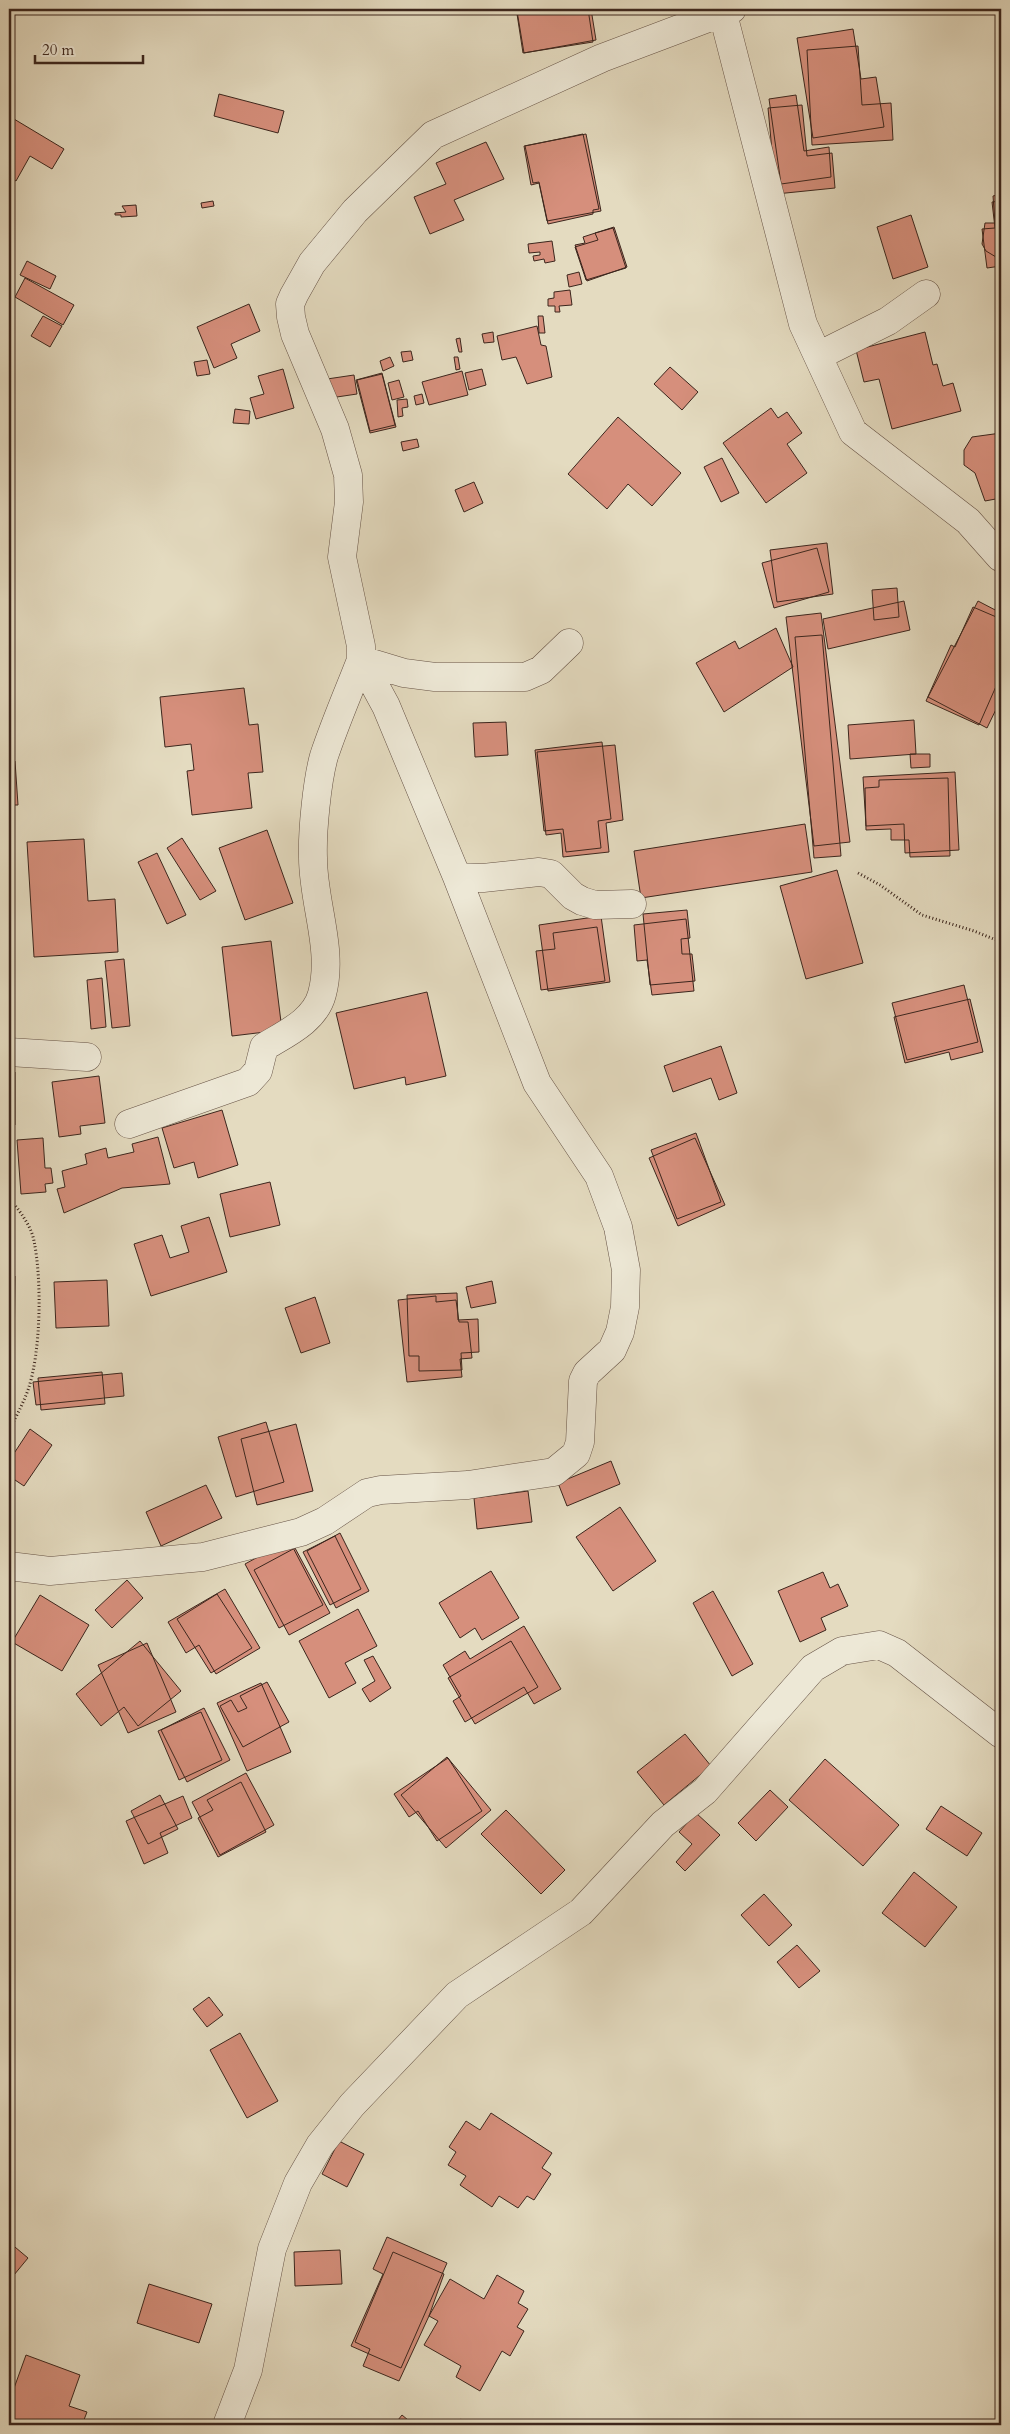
<svg xmlns="http://www.w3.org/2000/svg" width="1010" height="2434" font-family="Cardo,serif">
<style>
.building{fill:#d68f7c;stroke:#3c261d}
.lines{fill:none;stroke-linecap:round;stroke-linejoin:round}
.minor-casing{stroke:#665346;stroke-width:29}
.path{stroke:#3c261d;stroke-width:3;stroke-dasharray:1 2.5;stroke-linecap:butt}
.minor{stroke:#ede8d6;stroke-width:28}
</style>
<rect width="100%" height="100%" fill="#e4dbc0"/>
<filter id="stains"><feTurbulence type="fractalNoise" baseFrequency=".004" numOctaves="4"/><feColorMatrix values="0 0 0 0 .2 0 0 0 0 .09 0 0 0 0 .02 0 0 0 .5 -.17"/></filter>
<radialGradient id="worn" r=".72"><stop offset=".6" stop-color="#630" stop-opacity="0"/><stop offset="1" stop-color="#630" stop-opacity=".3"/></radialGradient>
<path class="building" d="M 529,9 L 591,9 L 596,40 L 524,53 L 517,11 Z
M 543,9 L 588,9 L 593,42 L 523,53 L 517,14 Z
M 853,29 L 861,79 L 876,77 L 884,127 L 813,138 L 797,38 Z
M 858,46 L 862,105 L 891,103 L 893,140 L 812,145 L 807,50 Z
M 219,94 L 284,111 L 278,133 L 214,116 Z
M 796,95 L 804,151 L 829,147 L 831,177 L 781,184 L 769,99 Z
M 802,105 L 807,156 L 832,153 L 835,188 L 776,194 L 768,108 Z
M 9,116 L 64,149 L 52,169 L 30,156 L 16,181 L 9,177 Z
M 583,134 L 599,209 L 593,210 L 593,214 L 548,224 L 539,182 L 533,183 L 525,146 Z
M 586,134 L 601,211 L 547,221 L 539,183 L 531,185 L 524,146 Z
M 486,142 L 504,179 L 454,200 L 464,220 L 430,234 L 414,197 L 446,184 L 436,163 Z
M 1001,194 L 1001,275 L 1000,275 L 996,257 L 986,251 L 982,244 L 985,223 L 995,223 L 993,196 Z
M 213,201 L 214,206 L 202,208 L 201,203 Z
M 1001,201 L 1001,266 L 987,268 L 982,229 L 995,228 L 992,202 Z
M 136,205 L 137,216 L 121,217 L 121,215 L 115,215 L 115,213 L 126,212 L 122,206 Z
M 911,215 L 928,267 L 893,279 L 877,227 Z
M 614,227 L 627,267 L 587,281 L 575,245 L 585,243 L 583,237 Z
M 613,228 L 626,268 L 586,280 L 575,247 L 598,240 L 595,233 Z
M 552,241 L 555,261 L 545,263 L 544,259 L 534,261 L 533,256 L 540,255 L 540,252 L 529,253 L 528,244 Z
M 27,261 L 56,276 L 50,289 L 20,275 Z
M 579,272 L 582,284 L 569,287 L 567,275 Z
M 25,278 L 74,305 L 63,325 L 15,297 Z
M 570,290 L 572,305 L 559,306 L 560,312 L 555,312 L 555,306 L 548,306 L 548,299 L 554,298 L 554,292 Z
M 249,304 L 260,331 L 231,344 L 237,358 L 214,368 L 197,327 Z
M 43,316 L 62,326 L 50,347 L 31,336 Z
M 538,316 L 543,316 L 545,333 L 539,333 Z
M 537,326 L 541,345 L 546,346 L 552,377 L 527,384 L 516,357 L 502,360 L 497,336 Z
M 493,332 L 494,342 L 484,343 L 482,334 Z
M 925,332 L 933,365 L 937,364 L 943,386 L 953,383 L 961,411 L 892,429 L 879,379 L 864,382 L 856,350 Z
M 460,338 L 462,352 L 459,352 L 456,339 Z
M 411,351 L 413,360 L 403,362 L 401,352 Z
M 390,357 L 394,366 L 383,371 L 380,361 Z
M 454,357 L 458,357 L 460,369 L 456,370 Z
M 207,360 L 210,374 L 197,376 L 194,362 Z
M 670,367 L 698,392 L 682,410 L 654,384 Z
M 283,369 L 294,408 L 256,419 L 250,398 L 264,394 L 258,376 Z
M 482,369 L 486,385 L 469,390 L 465,373 Z
M 462,371 L 468,395 L 429,405 L 422,382 Z
M 382,373 L 396,427 L 370,433 L 356,380 Z
M 382,374 L 395,425 L 370,431 L 357,380 Z
M 354,375 L 357,394 L 330,398 L 327,379 Z
M 399,380 L 404,397 L 392,400 L 388,383 Z
M 422,394 L 424,403 L 416,405 L 414,396 Z
M 407,399 L 408,407 L 402,408 L 403,416 L 398,417 L 397,400 Z
M 771,408 L 778,418 L 787,412 L 802,433 L 787,444 L 807,473 L 766,503 L 723,443 Z
M 235,409 L 250,411 L 249,424 L 233,423 Z
M 618,417 L 681,473 L 652,506 L 628,484 L 607,509 L 568,474 Z
M 1001,433 L 1001,498 L 985,501 L 975,473 L 964,465 L 964,450 L 972,437 Z
M 417,439 L 419,447 L 403,451 L 401,442 Z
M 722,458 L 739,493 L 721,502 L 704,467 Z
M 474,482 L 483,503 L 464,512 L 455,490 Z
M 827,543 L 833,594 L 777,602 L 770,550 Z
M 817,548 L 829,592 L 774,608 L 762,563 Z
M 897,588 L 899,617 L 874,620 L 872,590 Z
M 904,601 L 910,630 L 828,649 L 823,619 Z
M 978,601 L 1001,613 L 1001,699 L 987,728 L 928,697 Z
M 973,607 L 1001,619 L 1001,675 L 979,725 L 926,701 L 951,645 L 955,647 Z
M 821,613 L 850,842 L 814,846 L 786,617 Z
M 776,628 L 793,667 L 724,712 L 696,663 L 735,641 L 739,649 Z
M 822,635 L 841,856 L 814,858 L 795,637 Z
M 244,688 L 249,725 L 258,724 L 263,772 L 248,773 L 252,808 L 192,815 L 187,771 L 194,770 L 191,744 L 165,747 L 160,697 Z
M 914,720 L 916,754 L 850,759 L 848,725 Z
M 506,722 L 508,755 L 475,757 L 473,723 Z
M 602,742 L 611,819 L 598,821 L 601,848 L 566,852 L 563,829 L 544,831 L 535,750 Z
M 615,745 L 623,820 L 606,823 L 609,852 L 563,857 L 561,833 L 546,835 L 537,752 Z
M 910,754 L 930,754 L 930,767 L 911,768 Z
M 15,761 L 18,805 L 9,805 L 9,762 Z
M 955,772 L 959,850 L 905,853 L 904,824 L 866,826 L 863,777 Z
M 948,778 L 950,856 L 910,857 L 909,840 L 891,840 L 891,829 L 866,830 L 865,788 L 879,787 L 879,780 Z
M 805,824 L 812,872 L 641,898 L 634,851 Z
M 267,830 L 293,903 L 245,920 L 219,848 Z
M 182,838 L 216,891 L 200,900 L 167,848 Z
M 84,839 L 88,901 L 115,899 L 118,952 L 34,957 L 27,842 Z
M 157,853 L 186,915 L 167,924 L 138,862 Z
M 837,870 L 863,963 L 806,979 L 780,886 Z
M 687,910 L 690,938 L 681,939 L 682,954 L 692,954 L 695,981 L 650,985 L 643,914 Z
M 601,916 L 610,982 L 548,991 L 539,925 Z
M 686,919 L 694,991 L 652,995 L 647,960 L 637,961 L 634,925 Z
M 597,927 L 605,981 L 541,990 L 536,951 L 555,949 L 553,933 Z
M 271,941 L 282,1030 L 232,1036 L 222,947 Z
M 124,959 L 130,1026 L 112,1028 L 105,961 Z
M 102,978 L 106,1027 L 91,1029 L 87,980 Z
M 964,985 L 978,1042 L 907,1060 L 892,1003 Z
M 427,992 L 446,1076 L 406,1085 L 405,1077 L 354,1089 L 336,1013 Z
M 970,999 L 983,1052 L 951,1060 L 949,1052 L 905,1063 L 894,1017 Z
M 721,1046 L 737,1093 L 719,1100 L 711,1078 L 673,1092 L 664,1066 Z
M 9,1072 L 15,1072 L 15,1125 L 9,1126 Z
M 99,1076 L 105,1123 L 80,1126 L 81,1134 L 59,1137 L 52,1082 Z
M 222,1110 L 238,1165 L 198,1178 L 194,1162 L 174,1168 L 162,1128 Z
M 696,1133 L 721,1202 L 677,1219 L 651,1150 Z
M 158,1137 L 170,1184 L 122,1188 L 64,1213 L 57,1189 L 65,1187 L 62,1171 L 87,1164 L 85,1154 L 106,1148 L 108,1158 L 134,1152 L 132,1144 Z
M 43,1138 L 45,1168 L 51,1168 L 53,1183 L 45,1184 L 46,1192 L 21,1194 L 17,1140 Z
M 695,1138 L 725,1205 L 678,1226 L 649,1158 Z
M 270,1182 L 280,1225 L 230,1237 L 220,1194 Z
M 209,1217 L 227,1272 L 151,1296 L 134,1244 L 162,1235 L 170,1258 L 189,1252 L 181,1226 Z
M 9,1276 L 15,1276 L 14,1361 L 9,1361 Z
M 107,1280 L 109,1326 L 56,1328 L 54,1282 Z
M 492,1281 L 496,1303 L 471,1308 L 466,1287 Z
M 457,1293 L 458,1320 L 478,1319 L 479,1352 L 461,1353 L 462,1370 L 419,1371 L 419,1356 L 409,1356 L 407,1295 Z
M 436,1296 L 436,1302 L 456,1300 L 459,1322 L 468,1322 L 472,1358 L 460,1359 L 462,1377 L 407,1382 L 398,1300 Z
M 315,1297 L 330,1343 L 301,1353 L 285,1308 Z
M 102,1372 L 105,1404 L 41,1410 L 38,1378 Z
M 122,1373 L 124,1396 L 36,1405 L 33,1382 Z
M 266,1422 L 284,1482 L 236,1497 L 218,1437 Z
M 296,1424 L 313,1491 L 257,1505 L 241,1439 Z
M 30,1429 L 52,1445 L 24,1486 L 9,1476 L 9,1461 Z
M 611,1461 L 620,1484 L 567,1506 L 558,1483 Z
M 206,1485 L 222,1518 L 161,1546 L 146,1512 Z
M 528,1491 L 532,1522 L 477,1529 L 474,1498 Z
M 620,1507 L 656,1561 L 613,1591 L 576,1537 Z
M 340,1533 L 369,1591 L 336,1608 L 307,1551 Z
M 335,1536 L 361,1589 L 330,1605 L 303,1552 Z
M 289,1540 L 323,1605 L 279,1628 L 245,1564 Z
M 295,1548 L 330,1613 L 289,1635 L 254,1570 Z
M 491,1571 L 519,1618 L 482,1640 L 475,1628 L 460,1638 L 439,1603 Z
M 823,1572 L 830,1588 L 838,1584 L 848,1606 L 821,1618 L 826,1630 L 800,1642 L 778,1591 Z
M 127,1580 L 143,1598 L 112,1628 L 95,1610 Z
M 225,1589 L 260,1648 L 216,1674 L 199,1645 L 186,1653 L 168,1622 Z
M 713,1591 L 753,1664 L 732,1676 L 693,1603 Z
M 217,1594 L 252,1648 L 211,1673 L 177,1619 Z
M 40,1595 L 89,1625 L 62,1671 L 12,1642 Z
M 358,1609 L 377,1646 L 345,1663 L 356,1683 L 329,1698 L 299,1641 Z
M 524,1626 L 561,1689 L 534,1704 L 524,1687 L 465,1722 L 453,1701 L 461,1696 L 443,1665 L 465,1651 L 470,1659 Z
M 140,1641 L 181,1691 L 138,1726 L 124,1707 L 101,1726 L 76,1694 Z
M 511,1641 L 538,1687 L 475,1724 L 448,1678 Z
M 147,1643 L 176,1712 L 128,1733 L 98,1665 Z
M 373,1656 L 391,1688 L 370,1702 L 362,1689 L 375,1681 L 364,1660 Z
M 267,1682 L 289,1722 L 243,1747 L 220,1706 L 231,1700 L 238,1712 L 247,1708 L 240,1696 Z
M 261,1683 L 291,1752 L 247,1771 L 217,1703 Z
M 204,1708 L 230,1760 L 187,1782 L 161,1730 Z
M 201,1712 L 222,1760 L 179,1780 L 158,1731 Z
M 685,1734 L 711,1766 L 664,1805 L 637,1772 Z
M 447,1757 L 491,1810 L 446,1848 L 401,1795 Z
M 448,1758 L 482,1811 L 437,1841 L 418,1811 L 409,1817 L 394,1794 Z
M 825,1759 L 899,1825 L 863,1866 L 789,1800 Z
M 246,1773 L 274,1825 L 220,1855 L 192,1802 Z
M 241,1782 L 266,1832 L 218,1857 L 198,1818 L 213,1810 L 207,1800 Z
M 770,1790 L 788,1807 L 756,1841 L 738,1823 Z
M 160,1795 L 178,1829 L 148,1844 L 131,1811 Z
M 183,1796 L 192,1818 L 160,1833 L 168,1853 L 144,1864 L 126,1821 Z
M 941,1806 L 982,1833 L 967,1856 L 926,1829 Z
M 506,1810 L 565,1870 L 541,1894 L 481,1834 Z
M 696,1813 L 720,1835 L 685,1871 L 676,1862 L 692,1844 L 679,1832 Z
M 914,1872 L 957,1907 L 925,1947 L 882,1913 Z
M 764,1894 L 792,1925 L 769,1946 L 741,1915 Z
M 797,1945 L 820,1971 L 799,1988 L 777,1962 Z
M 209,1997 L 223,2015 L 207,2027 L 193,2009 Z
M 240,2033 L 278,2101 L 247,2118 L 210,2050 Z
M 491,2113 L 552,2153 L 542,2168 L 551,2174 L 534,2200 L 527,2196 L 518,2208 L 499,2196 L 492,2207 L 460,2185 L 466,2176 L 448,2165 L 456,2152 L 449,2147 L 466,2121 L 480,2130 Z
M 339,2141 L 364,2154 L 347,2187 L 322,2174 Z
M 387,2237 L 447,2263 L 401,2368 L 351,2346 L 383,2274 L 373,2269 Z
M 9,2242 L 28,2258 L 9,2281 Z
M 340,2250 L 342,2284 L 295,2286 L 294,2252 Z
M 393,2252 L 444,2274 L 429,2316 L 399,2381 L 363,2366 L 370,2349 L 355,2342 Z
M 497,2275 L 524,2291 L 518,2303 L 528,2309 L 517,2327 L 524,2331 L 510,2356 L 502,2351 L 480,2391 L 456,2377 L 461,2366 L 424,2345 L 438,2321 L 429,2316 L 450,2279 L 484,2299 Z
M 149,2284 L 212,2304 L 199,2343 L 137,2323 Z
M 26,2355 L 80,2375 L 69,2406 L 87,2412 L 82,2425 L 14,2425 L 9,2423 L 9,2402 Z
M 402,2415 L 414,2425 L 394,2425 Z"/>
<g class="lines">
<g class="minor-casing">
<path id="minor" d="M 723,14 L 803,324 L 853,432 L 968,521 L 1000,557
M 818,356 L 888,321 L 926,294
M 361,660 L 386,706 L 457,877 L 483,878 L 539,872 L 551,874 L 573,896 L 582,901 L 595,905 L 632,904
M 361,660 L 404,673 L 435,677 L 525,677 L 541,670 L 569,643
M 9,1052 L 87,1057
M 129,1124 L 248,1082 L 258,1071 L 264,1047 C 285,1034 315,1021 322,994 C 334,950 313,903 313,858 C 312,832 317,781 324,756 C 335,723 349,691 361,660 L 361,646 L 342,557 L 349,502 L 348,475 L 335,429 L 295,334 L 291,317 L 290,304 L 294,295 L 312,263 L 355,211 L 433,135 L 602,58 L 732,9
M 9,1566 L 50,1571 L 203,1557 L 301,1532 L 325,1521 L 367,1493 L 381,1490 L 468,1485 L 554,1472 L 576,1454 L 580,1442 L 583,1381 L 587,1373 L 612,1350 L 620,1332 L 625,1307 L 626,1270 L 618,1227 L 599,1176 L 537,1083 L 457,877
M 227,2425 L 248,2370 L 272,2249 L 298,2183 L 320,2145 L 352,2105 L 457,1995 L 581,1912 L 663,1824 L 705,1791 L 813,1668 L 842,1651 L 879,1645 L 897,1653 L 1001,1734"/>
</g>
<path class="path" d="M 858,873 L 880,885 L 922,915 L 974,931 L 1001,942
M 9,1198 C 19,1210 31,1225 34,1241 C 42,1280 41,1352 28,1390 C 23,1404 15,1418 9,1432
M 460,2420 L 470,2425"/>
<use href="#minor" class="minor"/>
</g>
<rect width="1010" height="2434" fill="none" stroke="#e4dbc0" stroke-width="30"/>
<rect x="10" y="10" width="990" height="2414" fill="none" stroke="#3c261d" stroke-width="2.5"/>
<rect x="15" y="15" width="980" height="2404" fill="none" stroke="#3c261d"/>
<path d="M35 55v8h108v-8" fill="none" stroke="#3c261d" stroke-width="2.5"/>
<text x="42" y="55" font-size="15" fill="#3c261d" stroke="#ede8d6" stroke-width="4" paint-order="stroke">20 m</text>
<rect width="100%" height="100%" filter="url(#stains)"/>
<rect width="100%" height="100%" fill="url(#worn)"/>
</svg>
